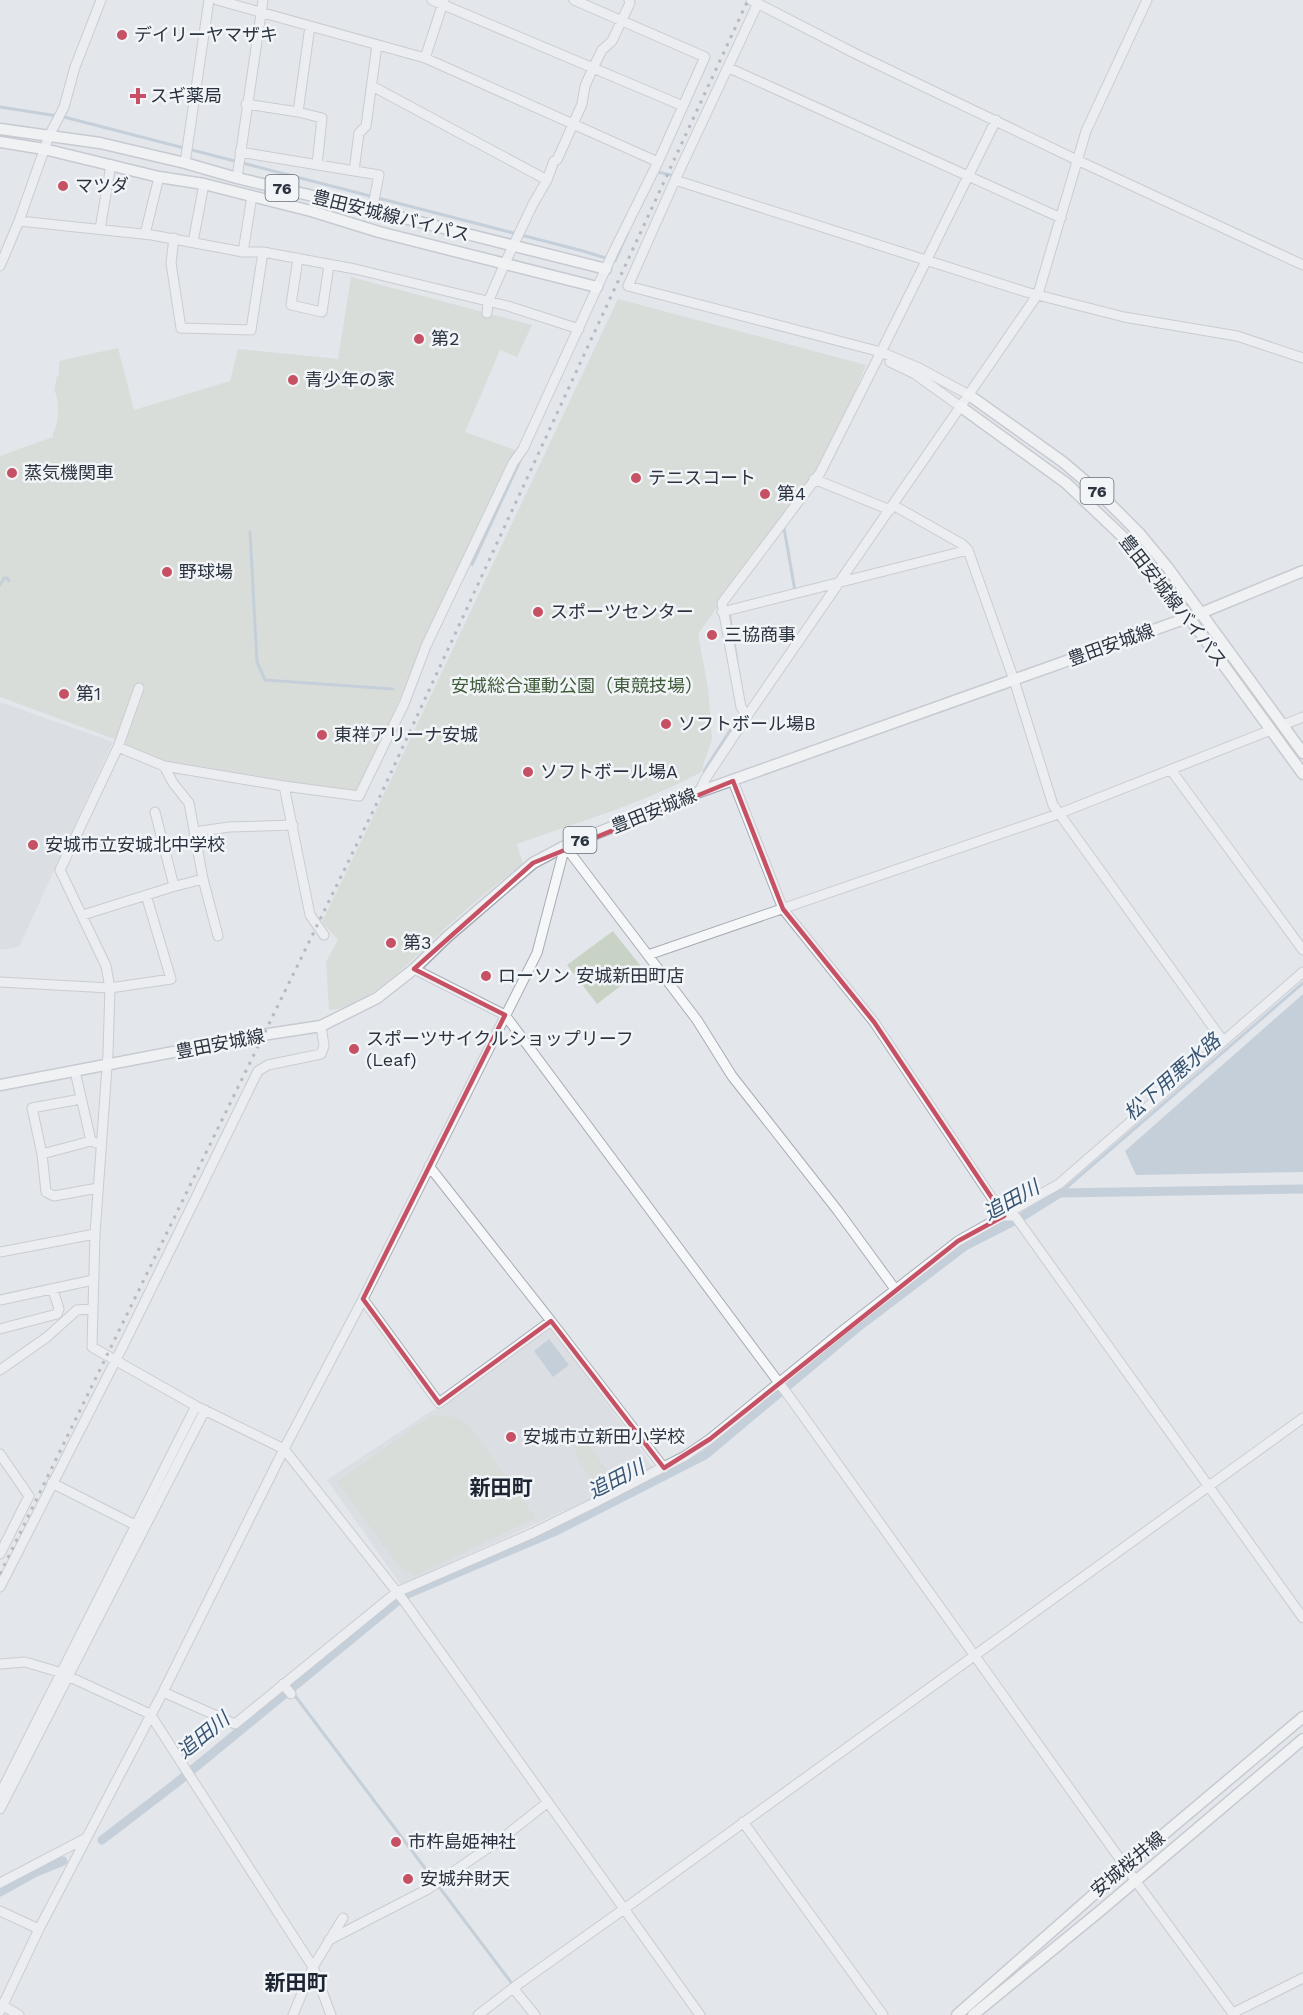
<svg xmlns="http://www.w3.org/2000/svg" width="1303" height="2015" font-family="'Work Sans','Noto Sans JP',sans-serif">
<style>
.built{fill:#d1d5dc}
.green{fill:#c9d3c5}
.water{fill:#a0b4c8}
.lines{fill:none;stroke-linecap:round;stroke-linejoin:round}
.stream{stroke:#a0b4c8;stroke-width:3}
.canal{stroke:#a0b4c8;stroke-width:9}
.minor-casing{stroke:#a8adb4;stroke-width:11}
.major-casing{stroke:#a3abb5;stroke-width:13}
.minor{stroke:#f5f7f9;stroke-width:9}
.major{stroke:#fff;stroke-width:10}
.rail{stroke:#7d8693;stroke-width:3;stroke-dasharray:3 6;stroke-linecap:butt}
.marked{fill:none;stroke:#c65165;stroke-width:4.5;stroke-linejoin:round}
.poi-dot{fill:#c65165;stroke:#f2f5f7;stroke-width:2}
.labels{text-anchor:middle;stroke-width:5;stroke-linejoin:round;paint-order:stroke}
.shield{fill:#f2f5f7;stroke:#676e78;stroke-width:1.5}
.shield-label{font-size:16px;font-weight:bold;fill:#2c3441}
.poi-label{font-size:18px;fill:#2c3441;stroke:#f2f5f7;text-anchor:start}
.street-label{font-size:18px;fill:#2c3441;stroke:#f2f5f7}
.park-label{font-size:18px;fill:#415c3a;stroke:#f2f5f7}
.water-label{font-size:20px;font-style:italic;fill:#385473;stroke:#f2f5f7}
.quarter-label{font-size:21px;font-weight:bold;fill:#1e2532;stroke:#f2f5f7}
</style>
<rect width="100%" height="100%" fill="#e3e6ea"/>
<path class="built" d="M 0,702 L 113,742 L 19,947 L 0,950 Z
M 551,1327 L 653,1467 L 579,1504 L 401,1585 L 327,1480 L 442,1404 Z"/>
<path class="green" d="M 351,277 L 532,325 L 517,357 L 500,350 L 465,432 L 518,451 L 402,693 L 358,794 L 166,763 L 126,746 L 125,743 L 0,697 L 0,456 L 53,437 L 53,433 C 59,424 60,399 54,390 L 57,376 L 59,375 L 59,361 L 118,348 L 134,410 L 230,381 L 238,349 L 338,359 Z
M 618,299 L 866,365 L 831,449 L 698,634 L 708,688 L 712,739 L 701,772 C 645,803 578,822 517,844 L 523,864 C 498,883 474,902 451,923 C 421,949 370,1009 329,1010 L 326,962 L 338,940 L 322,922 C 423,716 519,507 618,299 Z
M 613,931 L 643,969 L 597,1004 L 567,965 Z
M 431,1415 C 447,1415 459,1416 471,1427 L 535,1518 L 415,1576 L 402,1570 L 337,1482 Z
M 573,1444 L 586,1444 L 591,1447 L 615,1482 L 600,1489 L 578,1461 Z"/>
<path class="water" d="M 518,458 L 522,460 L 473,566 L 469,565 Z
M 1303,994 L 1303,1172 L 1136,1175 L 1125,1151 Z
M 549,1339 L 569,1365 L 553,1377 L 534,1351 Z"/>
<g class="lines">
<path class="stream" d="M 0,107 L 64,117 L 583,251 L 615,261 L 628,232
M 657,172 L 676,176
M 784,528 L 795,591
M 250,532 L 257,662 L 265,680 L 393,689
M 0,585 L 4,578 L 7,578 L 9,581
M 729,612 L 737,662
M 704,771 L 742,712
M 1060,1193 L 1303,983
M 293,1693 L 513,1985"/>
<path class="canal" d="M 102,1840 L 175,1784 L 405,1595 L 558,1530 L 705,1455 L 857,1328 L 965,1246 L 1020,1218 L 1060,1193 L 1303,1189
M 0,1892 L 34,1873 L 63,1861"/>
<g class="minor-casing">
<path id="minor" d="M 217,0 L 425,58 L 658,162
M 432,0 L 683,106
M 751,0 L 858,55 L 1077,160 L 1303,265
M 758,3 L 675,180 L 628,286 L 881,352 L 919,368 L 969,395
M 425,58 L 444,0
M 729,68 L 1061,218
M 372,86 L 547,180
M 246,104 L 298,112 L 310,26
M 298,112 L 322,118 L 317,165
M 240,152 L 379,175 L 372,210
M 185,163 L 209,0
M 354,171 L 359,133 L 366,126 L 377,45
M 237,178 L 263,0
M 675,180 L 1026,292 L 1124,317 L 1237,336 L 1303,358
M 19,221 L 152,235 L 243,252 L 263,252 L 355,269 L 508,306 L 579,329
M 100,229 L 111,165
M 145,234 L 159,177
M 174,238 L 171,263 L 181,328 L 251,330 L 263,252
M 193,242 L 204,184
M 243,252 L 252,196
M 298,258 L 291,305 L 322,312 L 329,265
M 0,266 L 19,221 L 49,136 L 64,107 L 75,67 L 101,0
M 487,313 L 488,302 L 505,263 L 533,204 L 547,180 L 554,161 L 557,160 L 582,104 L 585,86 L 593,68 L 602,50 L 612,41 L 630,3 L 629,0
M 881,352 L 996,120
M 890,362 L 915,374 L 961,407
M 814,479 L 890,510
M 893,505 L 962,544 L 968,550 L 1014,680 L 1053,805 L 1223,1041
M 722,612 L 968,550
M 139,688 L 118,747 L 60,870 L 106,966 L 110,988 L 108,1053 L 95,1234 L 92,1347 L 196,1406 L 284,1449 L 404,1601 L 700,2015
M 747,716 L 741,707 L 722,603 L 820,473 L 879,356
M 1283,725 L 1303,717
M 118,747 L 164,766 L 284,786 L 359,796 L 404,704 L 426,646 L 513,463 L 523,449 L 612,255 L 658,162 L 705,57 L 574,0
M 1171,770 L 1303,950
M 733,781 L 783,909 L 874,1022 L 1004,1216
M 284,786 L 310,915 L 324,935
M 699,792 L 706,778 L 747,716 L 1038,294 L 1086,131 L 1147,0
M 155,812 L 174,886
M 194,832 L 229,827 L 293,825
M 565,846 L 697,1020 L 732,1076 L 838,1211 L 895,1289
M 203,879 L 218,936
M 83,915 L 172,887 L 203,879 L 189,803 L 173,783 L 164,766
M 648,955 L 1058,814 L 1271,730
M 414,969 L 505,1015 L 794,1403 L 1135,1880 L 1234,2015
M 0,982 L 110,988 L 171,979 L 146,895
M 75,1071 L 91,1141 L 96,1143
M 81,1099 L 32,1108 L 42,1154 L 91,1141
M 42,1154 L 46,1192 L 54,1196 L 98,1188
M 429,1166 L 551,1321
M 1004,1216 L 1015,1216 L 1303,1618
M 0,1252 L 95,1234
M 363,1299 L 439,1403 L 551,1321 L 664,1468
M 0,1300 L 93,1280
M 0,1329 L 57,1314 L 59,1309 L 53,1290
M 0,1370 L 47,1337 L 77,1310 L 93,1309
M 0,1454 L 29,1496 L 0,1554
M 52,1483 L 141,1528
M 0,1587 L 127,1338 L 258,1071 L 268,1065 L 321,1054 L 324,1046 L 321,1026
M 0,1664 L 25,1662 L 59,1672 L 150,1714 L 313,1967 L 331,2015
M 283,1684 L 291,1694
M 163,1692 L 235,1724 L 397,1592 L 533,1533 L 596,1502 L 685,1456 L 710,1439 L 846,1328 L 958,1241 L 1059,1184 L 1303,972
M 0,1794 L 196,1406
M 0,1809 L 205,1410
M 743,1822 L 883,2015
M 0,1883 L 86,1838
M 0,1911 L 39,1929
M 329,1940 L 428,1889 L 504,1837 L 548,1802
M 513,1988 L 535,2015
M 0,2004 L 19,2015
M 0,2011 L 39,1929 L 163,1692 L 284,1449 L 363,1299 L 537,953 L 565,846
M 1233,2013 L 1303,1978
M 293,2015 L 313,1967 L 343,1918
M 478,2015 L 513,1988 L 624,1909 L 1303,1418"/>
</g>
<g class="major-casing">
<path id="major" d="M 0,129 L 100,143 L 185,163 L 237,178 L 372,210 L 606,269
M 0,142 L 44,149 L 159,177 L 204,184 L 311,211 L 379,232 L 597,287
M 969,395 L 1063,462 L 1098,492 L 1139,533 L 1168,568 L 1303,753
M 961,407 L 1066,483 L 1123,537 L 1169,590 L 1303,774
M 0,1085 L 262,1035 L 321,1026 L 377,998 L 414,969 L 447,937 L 533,863 L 565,846 L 699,792 L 1201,613 L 1303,571
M 957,2015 L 1126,1866 L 1303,1717
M 973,2015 L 1100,1911 L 1303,1739"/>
</g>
<use href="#minor" class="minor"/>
<use href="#major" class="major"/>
<path class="rail" d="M 0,1574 L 376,805 L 748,0"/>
</g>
<path d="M0 0H1303V2015H0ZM 733,781 L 783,909 L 874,1022 L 1004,1216 L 958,1241 L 710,1439 L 664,1468 L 551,1321 L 439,1403 L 363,1299 L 505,1015 L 414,969 L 533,863 Z" fill="#e3e6ea" fill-opacity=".55" fill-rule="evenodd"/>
<path class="marked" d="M 733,781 L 783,909 L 874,1022 L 1004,1216 L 958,1241 L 710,1439 L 664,1468 L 551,1321 L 439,1403 L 363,1299 L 505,1015 L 414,969 L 533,863 Z"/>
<g class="poi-dot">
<circle cx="122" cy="35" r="6"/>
<path d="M135 87h6v6h6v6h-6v6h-6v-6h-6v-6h6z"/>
<circle cx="63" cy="186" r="6"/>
<circle cx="419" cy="339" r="6"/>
<circle cx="293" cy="380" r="6"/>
<circle cx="12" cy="473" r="6"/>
<circle cx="636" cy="478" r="6"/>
<circle cx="765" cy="494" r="6"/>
<circle cx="167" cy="572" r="6"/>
<circle cx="538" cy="612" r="6"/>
<circle cx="712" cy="635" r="6"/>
<circle cx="64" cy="694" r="6"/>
<circle cx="666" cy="724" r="6"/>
<circle cx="322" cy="735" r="6"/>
<circle cx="528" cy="772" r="6"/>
<circle cx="33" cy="845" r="6"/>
<circle cx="391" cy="943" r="6"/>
<circle cx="486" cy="976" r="6"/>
<circle cx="354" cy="1049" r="6"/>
<circle cx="511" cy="1437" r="6"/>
<circle cx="396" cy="1842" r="6"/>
<circle cx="408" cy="1879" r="6"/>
</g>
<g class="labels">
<g class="shield">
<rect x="265.5" y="175" width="33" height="26" rx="4.5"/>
<rect x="1080.5" y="478" width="33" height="26" rx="4.5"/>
<rect x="563.5" y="827" width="33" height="26" rx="4.5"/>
</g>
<g class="shield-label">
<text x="282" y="194">76</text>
<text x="1097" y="497">76</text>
<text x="580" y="846">76</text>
</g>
<g class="poi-label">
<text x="134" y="41">デイリーヤマザキ</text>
<text x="150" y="102">スギ薬局</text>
<text x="75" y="192">マツダ</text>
<text x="431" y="345">第2</text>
<text x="305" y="386">青少年の家</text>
<text x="24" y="479">蒸気機関車</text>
<text x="648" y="484">テニスコート</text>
<text x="777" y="500">第4</text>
<text x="179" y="578">野球場</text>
<text x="550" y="618">スポーツセンター</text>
<text x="724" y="641">三協商事</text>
<text x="76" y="700">第1</text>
<text x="678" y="730">ソフトボール場B</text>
<text x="334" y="741">東祥アリーナ安城</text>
<text x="540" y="778">ソフトボール場A</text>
<text x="45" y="851">安城市立安城北中学校</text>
<text x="403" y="949">第3</text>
<text x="498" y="982">ローソン 安城新田町店</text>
<text x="366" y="1045">スポーツサイクルショップリーフ<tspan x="366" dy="21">(Leaf)</tspan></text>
<text x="523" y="1443">安城市立新田小学校</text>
<text x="408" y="1848">市杵島姫神社</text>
<text x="420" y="1885">安城弁財天</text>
</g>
<g class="street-label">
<text transform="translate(391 216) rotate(14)" y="6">豊田安城線バイパス</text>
<text transform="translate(1173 601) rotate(52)" y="6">豊田安城線バイパス</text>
<text transform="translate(1111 645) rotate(-20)" y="6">豊田安城線</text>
<text transform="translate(654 811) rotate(-22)" y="6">豊田安城線</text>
<text transform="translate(220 1044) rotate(-11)" y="6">豊田安城線</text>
<text transform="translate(1128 1864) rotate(-40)" y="6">安城桜井線</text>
</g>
<g class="park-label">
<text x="577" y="692">安城総合運動公園（東競技場）</text>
</g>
<g class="water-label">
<text transform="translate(1172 1077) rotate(-41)" y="7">松下用悪水路</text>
<text transform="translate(1011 1200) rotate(-29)" y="7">追田川</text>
<text transform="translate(616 1479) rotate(-27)" y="7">追田川</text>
<text transform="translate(203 1735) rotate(-39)" y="7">追田川</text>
</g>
<g class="quarter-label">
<text x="501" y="1495">新田町</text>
<text x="296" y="1990">新田町</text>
</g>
</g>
</svg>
